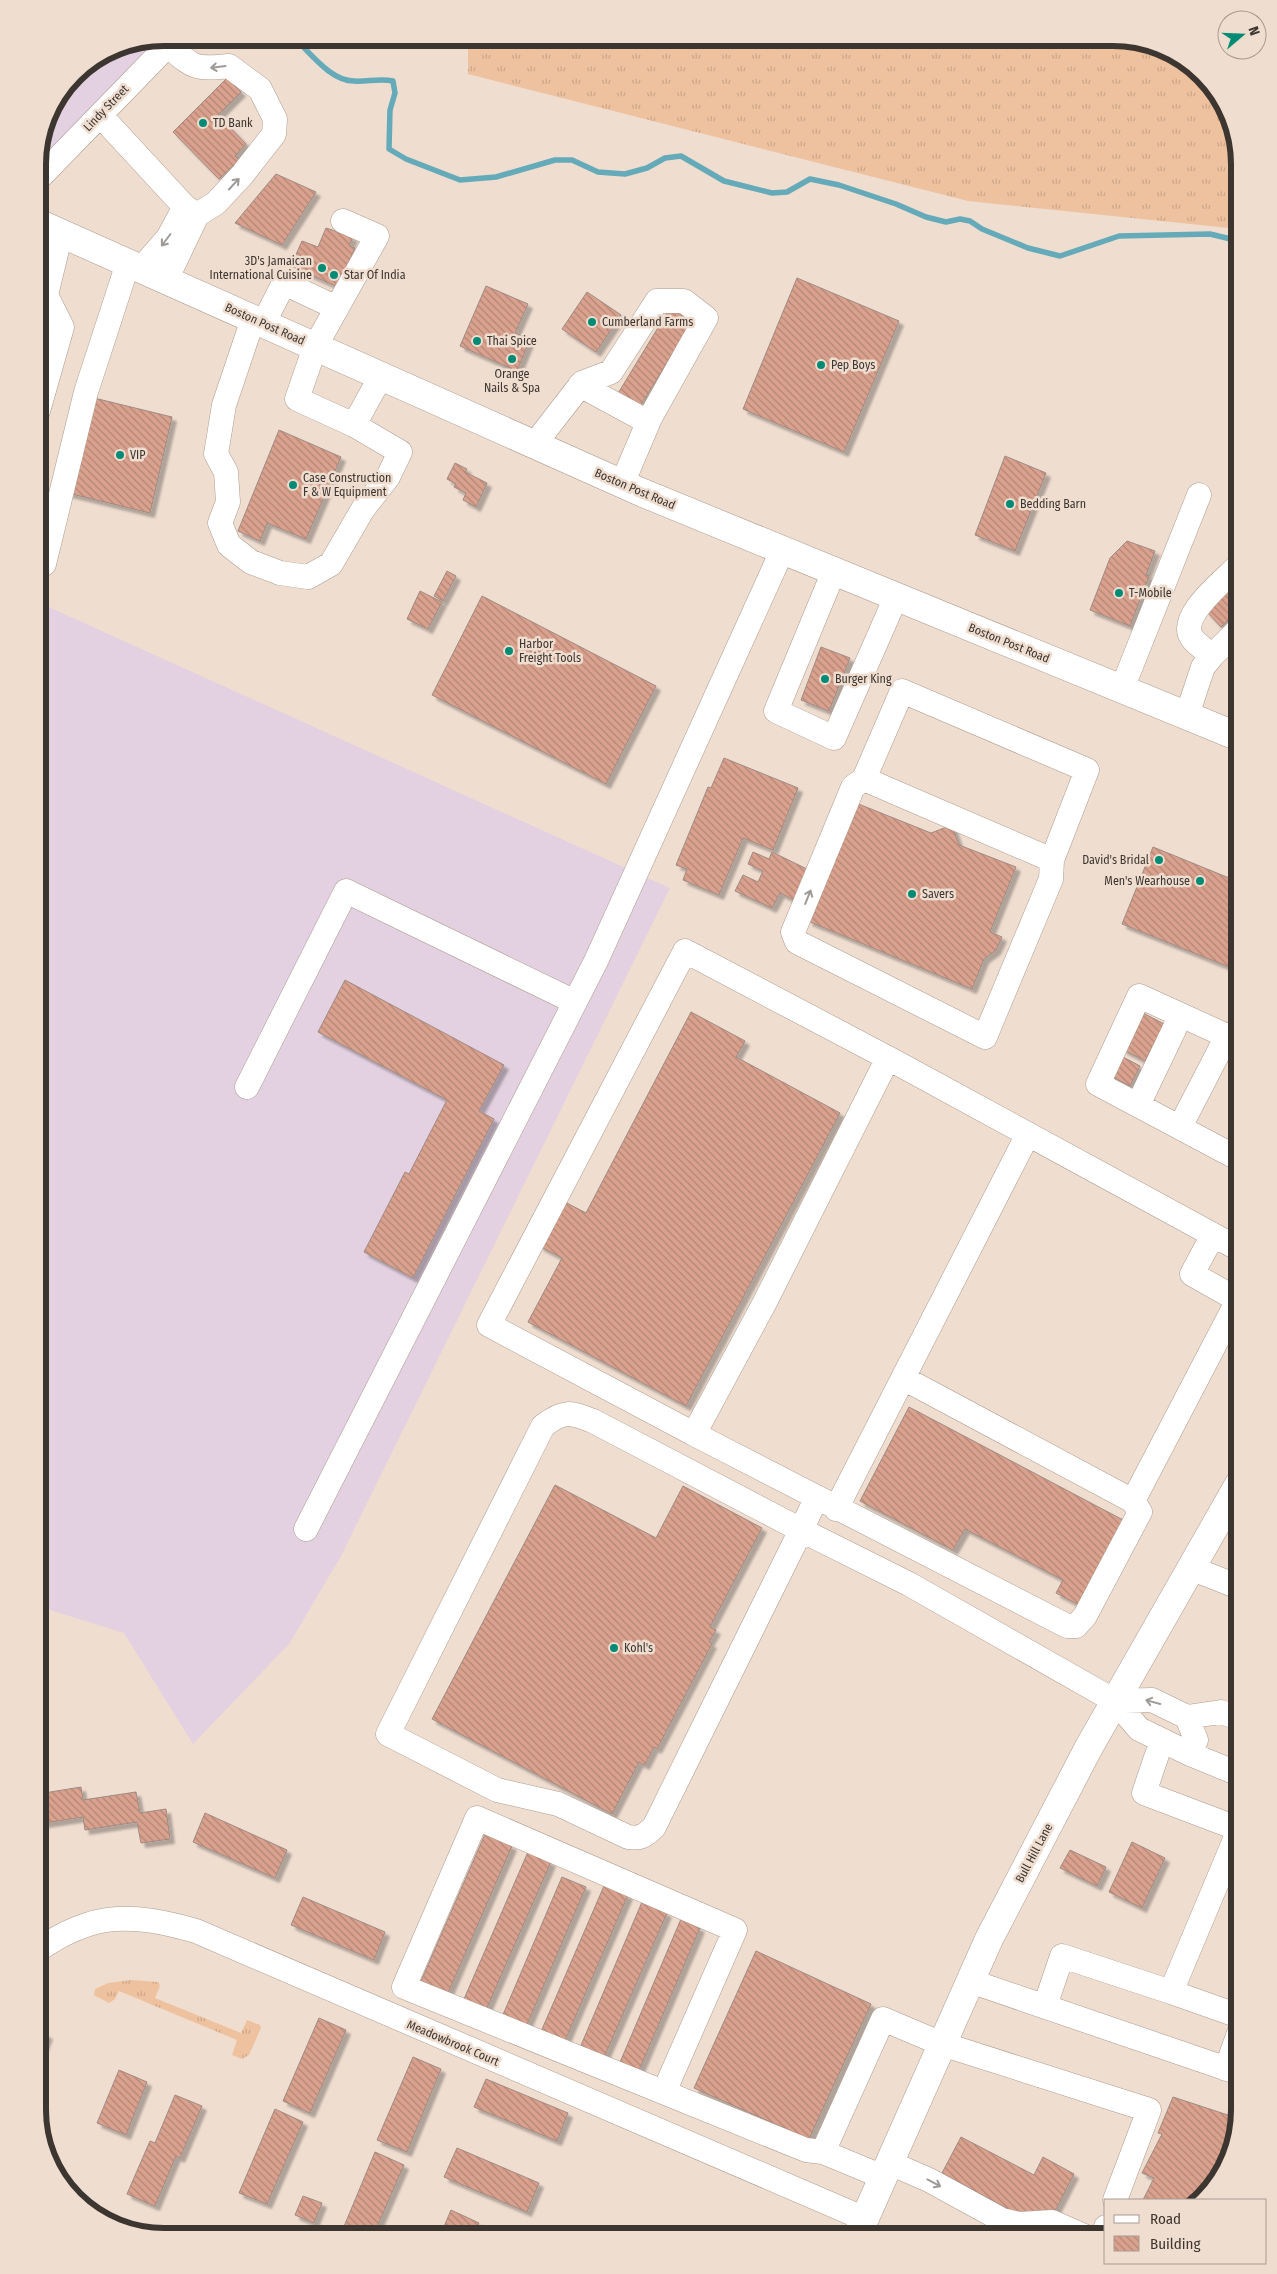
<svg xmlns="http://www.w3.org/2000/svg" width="1277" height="2274" font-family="'Fira Sans Condensed',sans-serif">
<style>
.commercial{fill:#e3d1e1}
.grass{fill:url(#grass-tufts)}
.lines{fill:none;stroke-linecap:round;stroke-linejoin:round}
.stream{stroke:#65aab9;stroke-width:5.5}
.building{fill:url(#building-back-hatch);stroke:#9f8a83;filter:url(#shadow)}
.minor-casing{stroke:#ad9c8f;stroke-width:25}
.major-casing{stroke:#ad9c8f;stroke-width:29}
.minor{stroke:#fff;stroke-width:24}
.major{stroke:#fff;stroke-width:28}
.oneway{stroke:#9e9a98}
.poi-dot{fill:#008c74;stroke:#efddd0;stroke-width:2}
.labels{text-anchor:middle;stroke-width:5;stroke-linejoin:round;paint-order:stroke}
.street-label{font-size:12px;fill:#3d3630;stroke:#efddd0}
.poi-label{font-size:12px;fill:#3d3630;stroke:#efddd0;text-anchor:start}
.rim{fill:none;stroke:#3d3630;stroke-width:6}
</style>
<defs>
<pattern id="grass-tufts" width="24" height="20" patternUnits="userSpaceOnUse" patternTransform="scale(1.25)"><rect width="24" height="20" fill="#eec29f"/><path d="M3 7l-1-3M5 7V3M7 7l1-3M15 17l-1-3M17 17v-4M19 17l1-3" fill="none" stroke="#cda789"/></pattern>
<pattern id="building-back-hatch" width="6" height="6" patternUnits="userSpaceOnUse" patternTransform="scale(1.25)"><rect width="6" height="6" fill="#daa28e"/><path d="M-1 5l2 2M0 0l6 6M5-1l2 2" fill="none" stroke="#b28574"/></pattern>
<filter id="shadow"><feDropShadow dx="4.5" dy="4.5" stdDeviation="1" flood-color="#0004"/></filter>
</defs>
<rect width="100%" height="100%" fill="#efddd0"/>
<path class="commercial" d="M 160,38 L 38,165 L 38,157 L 50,109 L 75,75 L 116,47 Z
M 42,604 L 670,888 L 341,1556 L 289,1644 L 193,1744 L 124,1633 L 47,1609 L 38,1616 L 38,611 Z"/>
<path class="grass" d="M 468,38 L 1121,38 L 1183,59 L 1227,109 L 1239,165 L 1239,229 L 968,201 L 468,74 Z
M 131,1980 L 158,1982 L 160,1986 L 155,1998 L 241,2033 L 247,2020 L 260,2025 L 261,2028 L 249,2055 L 242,2059 L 232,2055 L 237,2040 L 119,1991 L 115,1999 L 109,2003 L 94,1995 L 95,1989 L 108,1983 Z"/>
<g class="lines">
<path class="stream" d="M 294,38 C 310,52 330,81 354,81 C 367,82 379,78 393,81 L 395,93 L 390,110 L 389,149 L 406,159 L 460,180 L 496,177 L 555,160 L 572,160 L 598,172 L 625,174 L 647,168 L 665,158 L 681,156 L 724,181 L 772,193 L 787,192 L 810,179 L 839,185 L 896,204 L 926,217 L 946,222 L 960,219 L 970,221 L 982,229 L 1028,248 L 1060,256 L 1119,236 L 1210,234 L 1239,241
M 90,2211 L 119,2223"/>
</g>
<path class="building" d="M 227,78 L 241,92 L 218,115 L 246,144 L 235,156 L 239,160 L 219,179 L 173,132 Z
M 276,174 L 316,192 L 282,245 L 235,223 Z
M 326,228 L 353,237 L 349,246 L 355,248 L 338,287 L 291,266 L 302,241 L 318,247 Z
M 797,278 L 899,321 L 844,452 L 743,409 Z
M 486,286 L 528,304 L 515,333 L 530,339 L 517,371 L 460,346 Z
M 587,292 L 621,315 L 596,352 L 562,329 Z
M 670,308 L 692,322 L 639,408 L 617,395 Z
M 90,397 L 172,417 L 150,513 L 68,493 Z
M 279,430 L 341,457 L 306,539 L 267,523 L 260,541 L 238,531 Z
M 1005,456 L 1046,473 L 1015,551 L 975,535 Z
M 455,463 L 467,469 L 465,472 L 487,483 L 476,507 L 463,500 L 466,493 L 454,487 L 456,484 L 447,479 Z
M 1127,541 L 1155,551 L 1146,575 L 1149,576 L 1130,626 L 1090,610 L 1110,558 Z
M 447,571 L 456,576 L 443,601 L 434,596 Z
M 1239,573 L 1239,609 L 1221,627 L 1206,611 Z
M 420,591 L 442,602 L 428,629 L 407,619 Z
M 482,596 L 656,686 L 606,784 L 432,695 Z
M 821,647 L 850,658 L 829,711 L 801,700 Z
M 724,758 L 798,788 L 773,850 L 743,838 L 719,895 L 683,880 L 687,869 L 676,865 L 708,787 L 711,788 Z
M 856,803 L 931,833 L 952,825 L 959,845 L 1016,867 L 990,932 L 1002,937 L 996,950 L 984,959 L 972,989 L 808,921 Z
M 1153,847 L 1239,882 L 1239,971 L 1122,924 Z
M 753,852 L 769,859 L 772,852 L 809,870 L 794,900 L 780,893 L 772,908 L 735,891 L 743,875 L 758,882 L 763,871 L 748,864 Z
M 345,980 L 504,1065 L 479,1111 L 494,1119 L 413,1278 L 364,1252 L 405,1172 L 409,1174 L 447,1100 L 318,1032 Z
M 691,1012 L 745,1041 L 736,1057 L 840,1113 L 686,1406 L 528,1322 L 562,1258 L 539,1246 L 563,1201 L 586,1213 Z
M 1141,1012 L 1164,1024 L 1145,1061 L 1122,1049 Z
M 1121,1056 L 1140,1066 L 1130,1086 L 1111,1076 Z
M 1239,1099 L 1239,1124 L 1230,1120 Z
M 909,1407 L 1125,1521 L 1081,1606 L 1056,1593 L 1063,1580 L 965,1529 L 953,1550 L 860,1501 Z
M 555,1485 L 656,1538 L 683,1486 L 762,1528 L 710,1627 L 716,1630 L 709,1642 L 712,1644 L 657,1749 L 654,1747 L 645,1765 L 639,1762 L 612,1814 L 432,1719 Z
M 81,1787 L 83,1800 L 136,1792 L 140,1813 L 166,1809 L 170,1839 L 141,1843 L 137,1822 L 85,1830 L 83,1817 L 38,1824 L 38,1794 Z
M 205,1813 L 287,1850 L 275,1878 L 193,1842 Z
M 485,1834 L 512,1846 L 448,1993 L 421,1981 Z
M 1132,1842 L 1165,1858 L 1142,1908 L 1109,1892 Z
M 1070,1850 L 1106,1867 L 1097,1886 L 1060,1868 Z
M 528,1852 L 551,1862 L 486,2010 L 464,1999 Z
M 562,1877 L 586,1887 L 526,2027 L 502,2017 Z
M 604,1886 L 628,1895 L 564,2043 L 540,2034 Z
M 303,1897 L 385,1932 L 374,1960 L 291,1925 Z
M 642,1902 L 667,1913 L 603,2060 L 579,2050 Z
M 681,1919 L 700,1928 L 637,2075 L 618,2067 Z
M 756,1951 L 871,2004 L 809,2139 L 694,2088 Z
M 319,2018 L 346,2030 L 310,2113 L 283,2101 Z
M 38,2030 L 48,2035 L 38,2060 Z
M 413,2057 L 441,2069 L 407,2152 L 377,2140 Z
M 119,2070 L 147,2082 L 126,2135 L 97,2123 Z
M 486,2079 L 568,2113 L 557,2141 L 474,2107 Z
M 175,2095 L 202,2106 L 180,2158 L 176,2156 L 155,2206 L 127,2194 L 150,2141 L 155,2143 Z
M 1173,2097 L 1237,2118 L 1218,2180 L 1195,2200 L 1143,2200 L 1154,2178 L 1142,2173 L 1162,2134 L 1158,2133 Z
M 275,2109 L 303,2122 L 267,2204 L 239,2193 Z
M 961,2137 L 1034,2175 L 1043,2157 L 1074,2174 L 1054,2213 L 1028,2220 L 942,2173 Z
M 457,2148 L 539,2183 L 527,2212 L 444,2177 Z
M 375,2152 L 404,2165 L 373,2236 L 340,2236 Z
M 303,2196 L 322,2203 L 314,2223 L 295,2215 Z
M 451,2210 L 479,2223 L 473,2236 L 440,2236 Z"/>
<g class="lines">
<g class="minor-casing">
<path id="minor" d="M 100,115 L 185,207 L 197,215
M 38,179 L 175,38
M 141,269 L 168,238 L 182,212
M 166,280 L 197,215 L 216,203 L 242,175 L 274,134 L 275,119 L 260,89 L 229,66 C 194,70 193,67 167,45
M 253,319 L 224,405 L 216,454 L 226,472 L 228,502 L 220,523 L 229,545 L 251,562 L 280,573 L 308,577 L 331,564 L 363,509 L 388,477 L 400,452 L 354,425 L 297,399 L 315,347 L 377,236 L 343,221
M 263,324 L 284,283 L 337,308
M 580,385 L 648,422
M 38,411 L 62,327 L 46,295 L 61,233
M 354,425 L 381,376
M 534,445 L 582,383 L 611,372 L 657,301 L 684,301 L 706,318 L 650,418 L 622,484
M 44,564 L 86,392 L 128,263
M 834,571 L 776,711 L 834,738 L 896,597
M 1212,656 L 1239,629
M 1122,689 L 1199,495
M 1187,715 L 1203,667 L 1212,656 C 1206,650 1196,644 1192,638 C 1177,616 1225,580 1239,565
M 864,779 L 853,787 L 793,932 L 797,942 L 985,1037 L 1051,879 L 1052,860 L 1087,770 L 902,691 L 864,779 L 1052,860
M 247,1087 L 346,891 L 575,1002
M 1138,1105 L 1181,1015
M 1180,1127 L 1227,1036
M 1239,1159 L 1098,1084 L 1139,996 L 1227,1036 L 1239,1032
M 1213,1235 L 1192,1274 L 1238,1300 L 1133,1501 L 1140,1512 L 1085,1616 L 1076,1626 L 1067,1626 L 694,1434 L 764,1304 L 888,1058 L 1239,1249
M 903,1378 L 1133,1501
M 694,1434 L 489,1325 L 685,951 L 888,1058
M 816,1499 L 801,1530 L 654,1827 C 645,1836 640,1839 628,1837 L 558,1804 L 497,1790 L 388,1734 L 543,1426 C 564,1410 570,1412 593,1421 L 801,1530 L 909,1584 L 1115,1701 L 1139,1729 L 1190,1754 L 1239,1774
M 836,1509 L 1028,1134
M 306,1529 L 596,961 L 782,551
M 1193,1569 L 1239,1587
M 1115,1701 L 1152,1700 L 1187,1717 L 1221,1712 L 1239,1718
M 1187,1717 L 1196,1740 L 1190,1754
M 1162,1740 L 1144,1793 L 1239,1829
M 38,1950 C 94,1911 132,1913 196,1931 L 865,2219
M 970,1981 L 1239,2073
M 1045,2006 L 1062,1956 L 1171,1992
M 1239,2016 L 1171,1992 L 1239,1830
M 1226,2069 L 1239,2033
M 664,2092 L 735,1930 L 477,1818 L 404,1987 L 806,2150 L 823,2152
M 890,2163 L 929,2180 L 1002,2220 L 1019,2224 L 1052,2222 L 1084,2236
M 883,2177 L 823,2152 L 883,2019 L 942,2044 L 1149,2110 L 1115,2200
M 1100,2236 L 1103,2235 L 1106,2227"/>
</g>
<g class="major-casing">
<path id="major" d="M 38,223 L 643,493 L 1239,737
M 857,2236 L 989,1939 L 1089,1747 L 1239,1484"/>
</g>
<use href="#minor" class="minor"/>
<use href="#major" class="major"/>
</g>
<defs><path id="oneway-shaft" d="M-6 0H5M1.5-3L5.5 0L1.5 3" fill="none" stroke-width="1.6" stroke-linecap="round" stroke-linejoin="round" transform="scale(1.25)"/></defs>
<g class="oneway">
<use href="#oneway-shaft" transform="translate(218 67) rotate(173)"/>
<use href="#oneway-shaft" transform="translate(234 184) rotate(-47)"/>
<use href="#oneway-shaft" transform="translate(166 240) rotate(127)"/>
<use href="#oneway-shaft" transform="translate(808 897) rotate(-68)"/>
<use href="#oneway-shaft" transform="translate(1153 1702) rotate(-165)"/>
<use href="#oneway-shaft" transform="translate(934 2183) rotate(28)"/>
</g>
<g class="poi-dot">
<circle cx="203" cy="123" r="5"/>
<circle cx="322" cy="268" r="5"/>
<circle cx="334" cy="275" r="5"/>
<circle cx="592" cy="322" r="5"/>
<circle cx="477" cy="341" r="5"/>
<circle cx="512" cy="359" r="5"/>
<circle cx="821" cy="365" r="5"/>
<circle cx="120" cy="455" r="5"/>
<circle cx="293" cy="485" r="5"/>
<circle cx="1010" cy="504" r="5"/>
<circle cx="1119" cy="593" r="5"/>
<circle cx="509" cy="651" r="5"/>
<circle cx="825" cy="679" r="5"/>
<circle cx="1159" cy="860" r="5"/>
<circle cx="1200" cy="881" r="5"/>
<circle cx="912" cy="894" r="5"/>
<circle cx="614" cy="1648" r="5"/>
</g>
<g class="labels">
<g class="street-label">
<text transform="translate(106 108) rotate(-46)" y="4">Lindy Street</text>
<text transform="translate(265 324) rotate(24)" y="4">Boston Post Road</text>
<text transform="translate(635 489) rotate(23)" y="4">Boston Post Road</text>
<text transform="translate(1009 643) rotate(22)" y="4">Boston Post Road</text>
<text transform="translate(1034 1853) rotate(-62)" y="4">Bull Hill Lane</text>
<text transform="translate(453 2043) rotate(23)" y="4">Meadowbrook Court</text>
</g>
<g class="poi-label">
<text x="213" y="127">TD Bank</text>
<text x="312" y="265" text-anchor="end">3D's Jamaican<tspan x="312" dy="14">International Cuisine</tspan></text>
<text x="344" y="279">Star Of India</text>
<text x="602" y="326">Cumberland Farms</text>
<text x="487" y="345">Thai Spice</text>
<text x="831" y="369">Pep Boys</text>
<text x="512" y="378" text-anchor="middle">Orange<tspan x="512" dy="14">Nails &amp; Spa</tspan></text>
<text x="130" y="459">VIP</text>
<text x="303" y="482">Case Construction<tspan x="303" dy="14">F &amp; W Equipment</tspan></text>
<text x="1020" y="508">Bedding Barn</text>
<text x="1129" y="597">T-Mobile</text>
<text x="519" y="648">Harbor<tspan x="519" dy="14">Freight Tools</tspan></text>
<text x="835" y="683">Burger King</text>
<text x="1149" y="864" text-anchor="end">David's Bridal</text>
<text x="1190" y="885" text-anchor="end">Men's Wearhouse</text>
<text x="922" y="898">Savers</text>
<text x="624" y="1652">Kohl's</text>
</g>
</g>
<path d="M0 0H1277V2274H0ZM164 46H1113A118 118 0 0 1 1231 164V2110A118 118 0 0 1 1113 2228H164A118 118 0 0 1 46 2110V164A118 118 0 0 1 164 46Z" fill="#efddd0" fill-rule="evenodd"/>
<path class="rim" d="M164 46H1113A118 118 0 0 1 1231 164V2110A118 118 0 0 1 1113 2228H164A118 118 0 0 1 46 2110V164A118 118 0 0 1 164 46Z"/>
<rect x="1104" y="2199" width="162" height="65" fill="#efddd0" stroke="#a89a90"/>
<rect x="1114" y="2215" width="25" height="8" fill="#ffffff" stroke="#a89a90"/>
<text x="1150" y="2224" font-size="15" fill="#3d3630">Road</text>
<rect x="1114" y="2236" width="25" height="15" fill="url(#building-back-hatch)" stroke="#a89a90"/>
<text x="1150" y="2249" font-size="15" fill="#3d3630">Building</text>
<g transform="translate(1242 35) rotate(71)"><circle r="24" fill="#efddd0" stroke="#a89a90"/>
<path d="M0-4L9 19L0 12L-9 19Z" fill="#008c74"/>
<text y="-8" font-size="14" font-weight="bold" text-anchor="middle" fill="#3d3630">N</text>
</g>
</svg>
